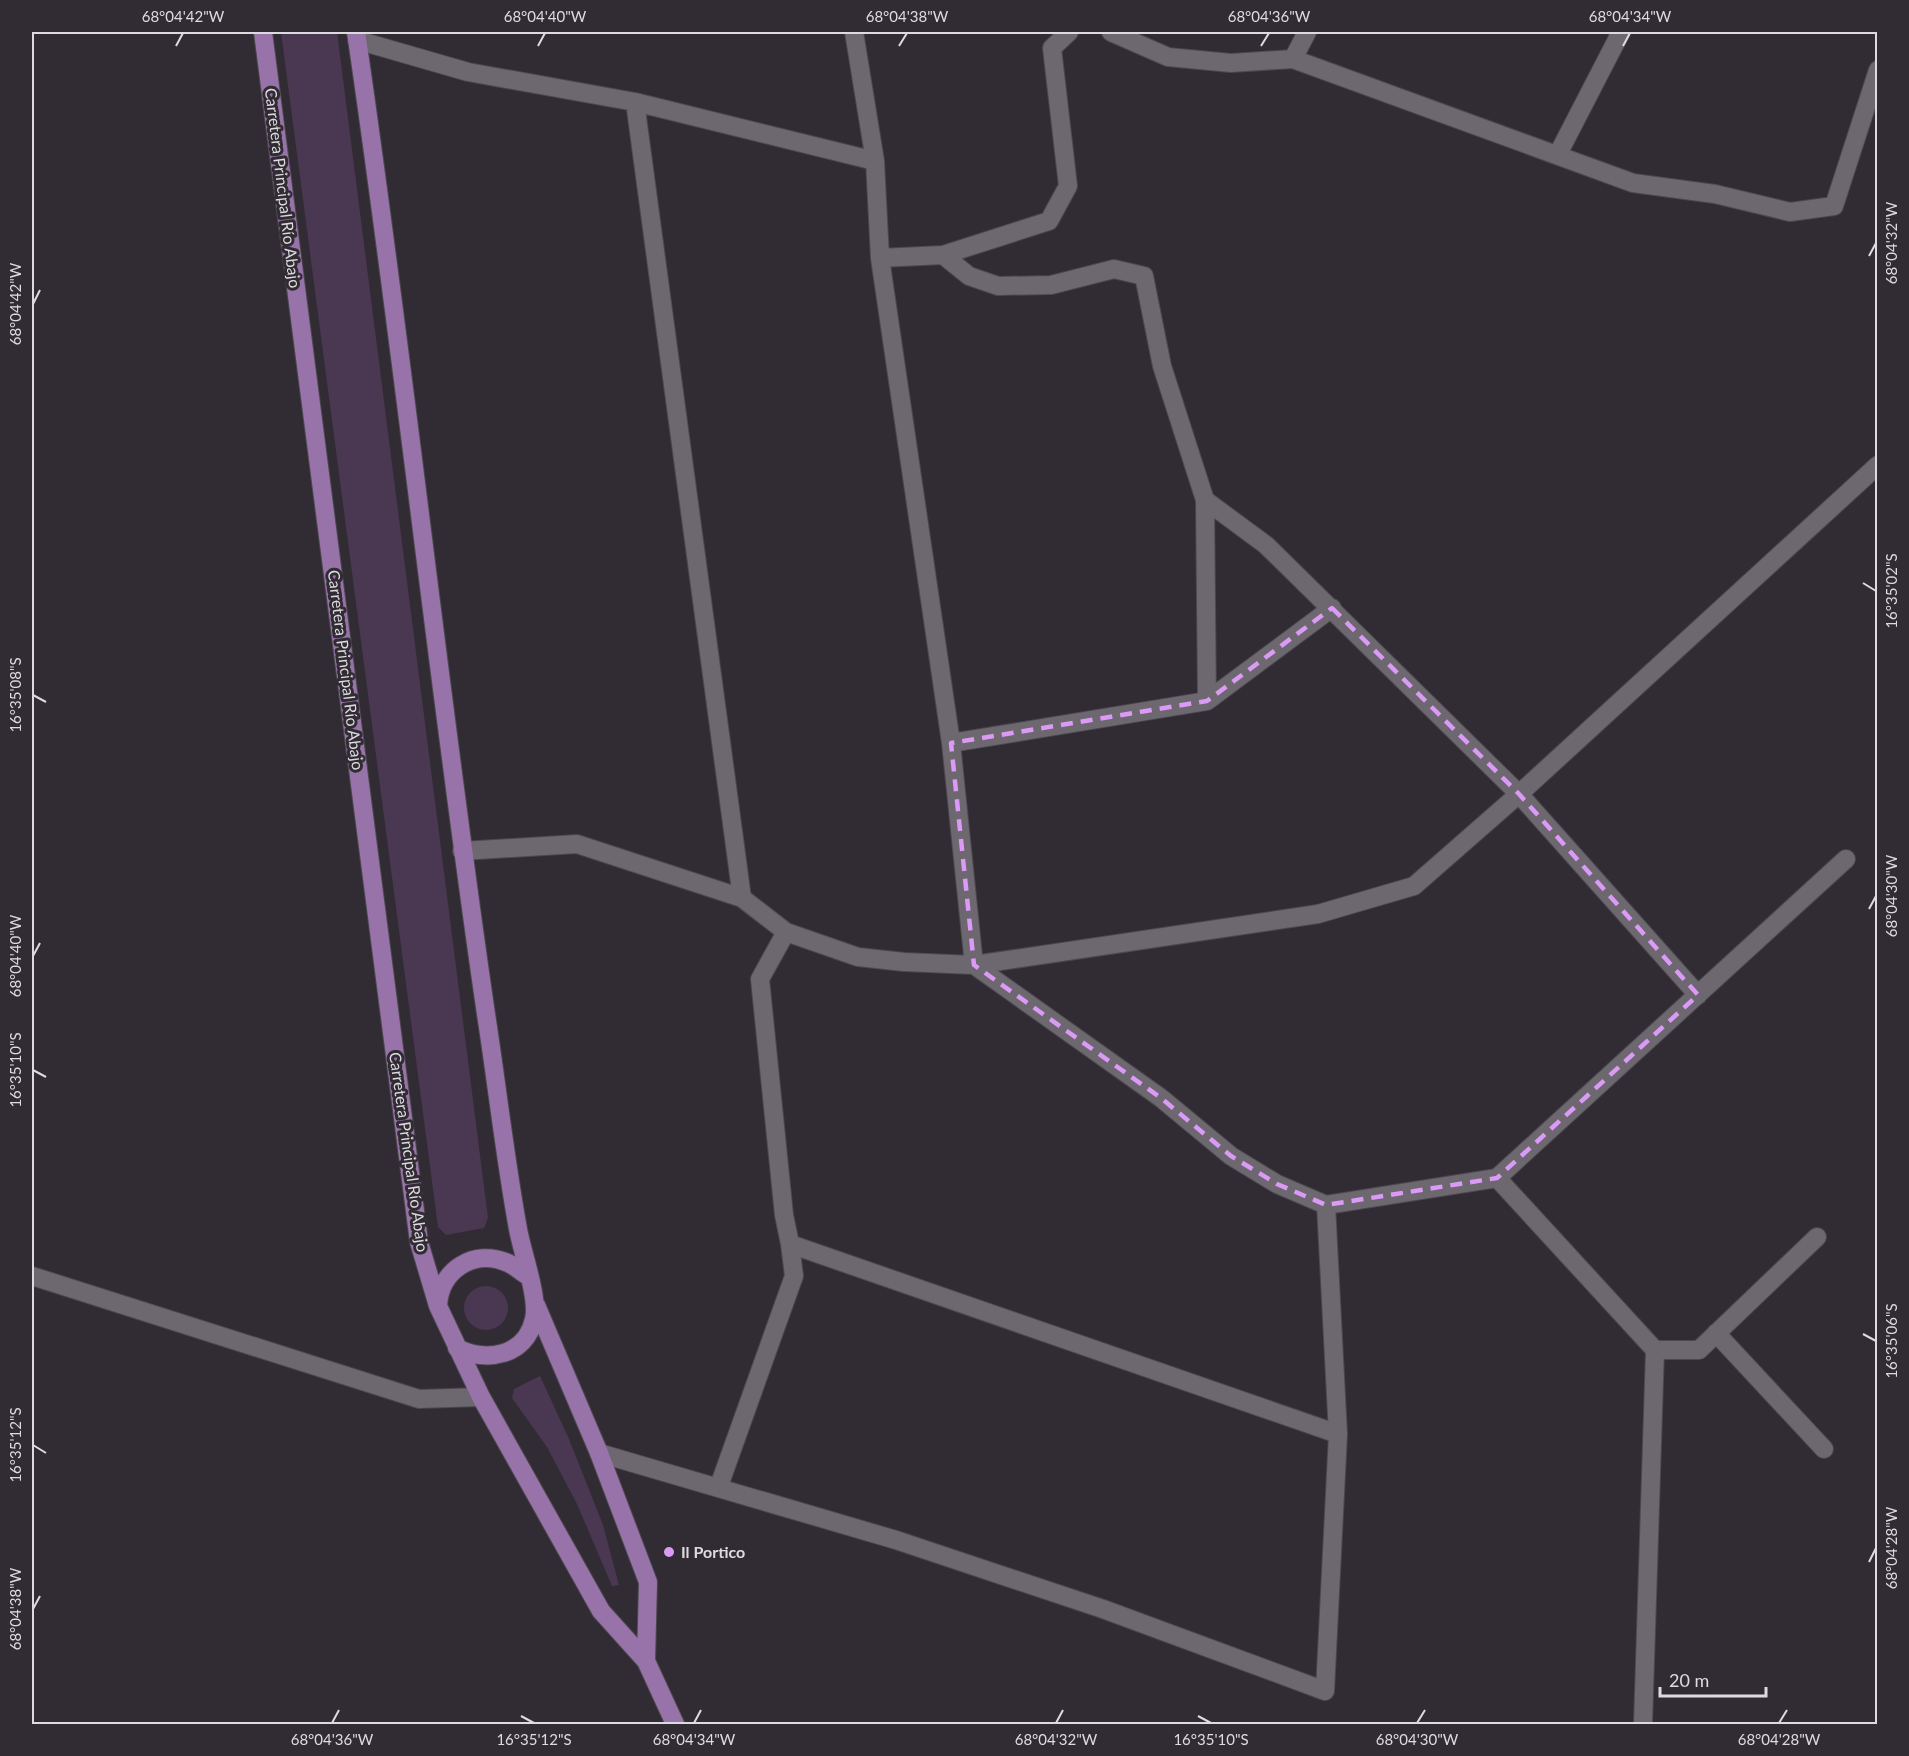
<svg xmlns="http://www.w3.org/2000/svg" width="1909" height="1756" font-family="Lato,sans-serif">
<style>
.green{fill:#4a3852}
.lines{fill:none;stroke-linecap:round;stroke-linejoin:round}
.minor-casing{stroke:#4c484e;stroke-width:20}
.major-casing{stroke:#4c484e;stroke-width:20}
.minor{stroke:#6d6770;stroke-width:18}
.major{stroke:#9873a9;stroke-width:18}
.marked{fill:none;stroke:#da9af6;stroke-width:4.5;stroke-dasharray:12 8;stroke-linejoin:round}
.ticks{fill:none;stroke:#dedbe0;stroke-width:2}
.poi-dot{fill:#da9af6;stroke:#312c33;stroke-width:2}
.labels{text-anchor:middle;stroke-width:6;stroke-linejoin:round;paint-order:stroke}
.street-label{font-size:16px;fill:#dedbe0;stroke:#312c33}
.poi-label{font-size:16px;font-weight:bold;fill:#dedbe0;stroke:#312c33;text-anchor:start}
.neatline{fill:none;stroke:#dedbe0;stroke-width:2}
.ticks-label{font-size:15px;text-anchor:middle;fill:#dedbe0}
</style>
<rect width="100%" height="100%" fill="#312c33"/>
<path class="green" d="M 281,32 L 337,32 L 488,1218 L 484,1228 L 446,1235 L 438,1227 Z
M464 1308a22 22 0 1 1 44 0a22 22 0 1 1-44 0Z
M 540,1376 L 569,1439 L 603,1525 L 619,1585 L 612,1586 L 577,1504 L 547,1447 L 512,1398 L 514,1389 Z"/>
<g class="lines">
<g class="minor-casing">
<path id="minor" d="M 1111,32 L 1168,57 L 1231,63 L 1293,59 L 1633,183 L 1715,194 L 1790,212 L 1834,206 L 1878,70
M 357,40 L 468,72 L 635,102 L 875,161
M 1293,59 L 1307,32
M 635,102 L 742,898
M 1558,154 L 1621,32
M 943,255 L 969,276 L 998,286 L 1051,285 L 1114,269 L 1144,276 L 1162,366 L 1205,500 L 1266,545 L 1519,794 L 1698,995
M 880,258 L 943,255 L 1049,221 L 1068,186 L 1052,48 L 1069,32
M 1205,500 L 1207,701
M 951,743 L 1207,701 L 1332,608
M 462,851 L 577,844 L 742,898 L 786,932 L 858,957 L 904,962 L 974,965 L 1318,914 L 1414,886 L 1519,794 L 1878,465
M 1497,1178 L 1846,859
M 1326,1205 L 1497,1178 L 1655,1350 L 1699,1350 L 1817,1237
M 790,1244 L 1338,1434
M 32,1276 L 419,1399 L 481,1397
M 1716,1333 L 1824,1449
M 599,1453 L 896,1540 L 1103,1609 L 1325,1691 L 1338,1434 L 1326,1205 L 1277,1184 L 1231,1156 L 1161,1098 L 974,965 L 951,743 L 880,258 L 875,161 L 854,32
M 719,1486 L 794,1276 L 790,1244 L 784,1215 L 760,979 L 786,932
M 1643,1724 L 1655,1350"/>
</g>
<g class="major-casing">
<path id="major" d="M 263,32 L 419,1242 L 438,1306
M 356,32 C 404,358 438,687 486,1014 C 497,1085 505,1158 518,1229 C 522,1252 539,1298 534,1319 C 526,1356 486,1363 457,1348
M 528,1276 C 521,1272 515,1266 508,1263 C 474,1248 440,1270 438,1306 L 481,1397 L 601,1611 L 646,1661 L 675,1724
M 536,1305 L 599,1453 L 648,1582 L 646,1661"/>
</g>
<use href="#minor" class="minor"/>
<use href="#major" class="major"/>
</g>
<path class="marked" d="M 1332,608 L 1519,794 L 1698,995 L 1497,1178 L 1326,1205 L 1277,1184 L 1231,1156 L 1161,1098 L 974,965 L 951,743 L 1207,701 Z"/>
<path class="ticks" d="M 176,46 L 183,33M 538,46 L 545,33M 899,46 L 907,33M 1261,46 L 1269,33M 1623,46 L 1630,33M 1869,256 L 1876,243M 33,304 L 40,290M 1863,583 L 1876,591M 33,695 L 46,702M 1869,909 L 1876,896M 33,956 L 40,943M 33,1070 L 46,1077M 1863,1334 L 1876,1341M 33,1445 L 46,1453M 1869,1562 L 1876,1548M 33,1609 L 40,1596M 521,1716 L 534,1723M 1198,1716 L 1211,1723M 332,1723 L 339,1710M 694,1723 L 701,1710M 1056,1723 L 1063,1710M 1417,1723 L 1425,1710M 1779,1723 L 1787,1710"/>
<circle class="poi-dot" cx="669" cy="1552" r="6"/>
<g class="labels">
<g class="street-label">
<text transform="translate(283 188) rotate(83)" y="6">Carretera Principal Río Abajo</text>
<text transform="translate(346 670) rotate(83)" y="6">Carretera Principal Río Abajo</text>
<text transform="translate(409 1152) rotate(82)" y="6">Carretera Principal Río Abajo</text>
</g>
<g class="poi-label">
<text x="681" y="1558">Il Portico</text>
</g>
</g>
<rect width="1909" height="1756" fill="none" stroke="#312c33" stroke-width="66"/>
<path d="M1660 1687v9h106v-9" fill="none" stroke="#dedbe0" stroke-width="3"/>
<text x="1669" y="1687" font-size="18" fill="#dedbe0" stroke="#312c33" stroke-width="4.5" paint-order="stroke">20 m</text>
<rect x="33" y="33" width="1843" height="1690" class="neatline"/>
<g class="ticks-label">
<text x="183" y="22">68°04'42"W</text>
<text x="545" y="22">68°04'40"W</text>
<text x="907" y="22">68°04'38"W</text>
<text x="1269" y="22">68°04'36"W</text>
<text x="1630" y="22">68°04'34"W</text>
<text transform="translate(1892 243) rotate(-90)" y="5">68°04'32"W</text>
<text transform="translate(16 304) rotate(-90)" y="5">68°04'42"W</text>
<text transform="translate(1892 591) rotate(-90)" y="5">16°35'02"S</text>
<text transform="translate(16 695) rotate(-90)" y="5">16°35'08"S</text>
<text transform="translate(1892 896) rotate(-90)" y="5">68°04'30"W</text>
<text transform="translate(16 956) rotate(-90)" y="5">68°04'40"W</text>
<text transform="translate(16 1070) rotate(-90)" y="5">16°35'10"S</text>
<text transform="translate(1892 1341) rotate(-90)" y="5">16°35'06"S</text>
<text transform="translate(16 1445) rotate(-90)" y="5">16°35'12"S</text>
<text transform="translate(1892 1548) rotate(-90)" y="5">68°04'28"W</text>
<text transform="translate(16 1609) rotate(-90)" y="5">68°04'38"W</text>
<text x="332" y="1745">68°04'36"W</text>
<text x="534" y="1745">16°35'12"S</text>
<text x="694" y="1745">68°04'34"W</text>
<text x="1056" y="1745">68°04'32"W</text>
<text x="1211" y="1745">16°35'10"S</text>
<text x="1417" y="1745">68°04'30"W</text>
<text x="1779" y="1745">68°04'28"W</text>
</g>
</svg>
